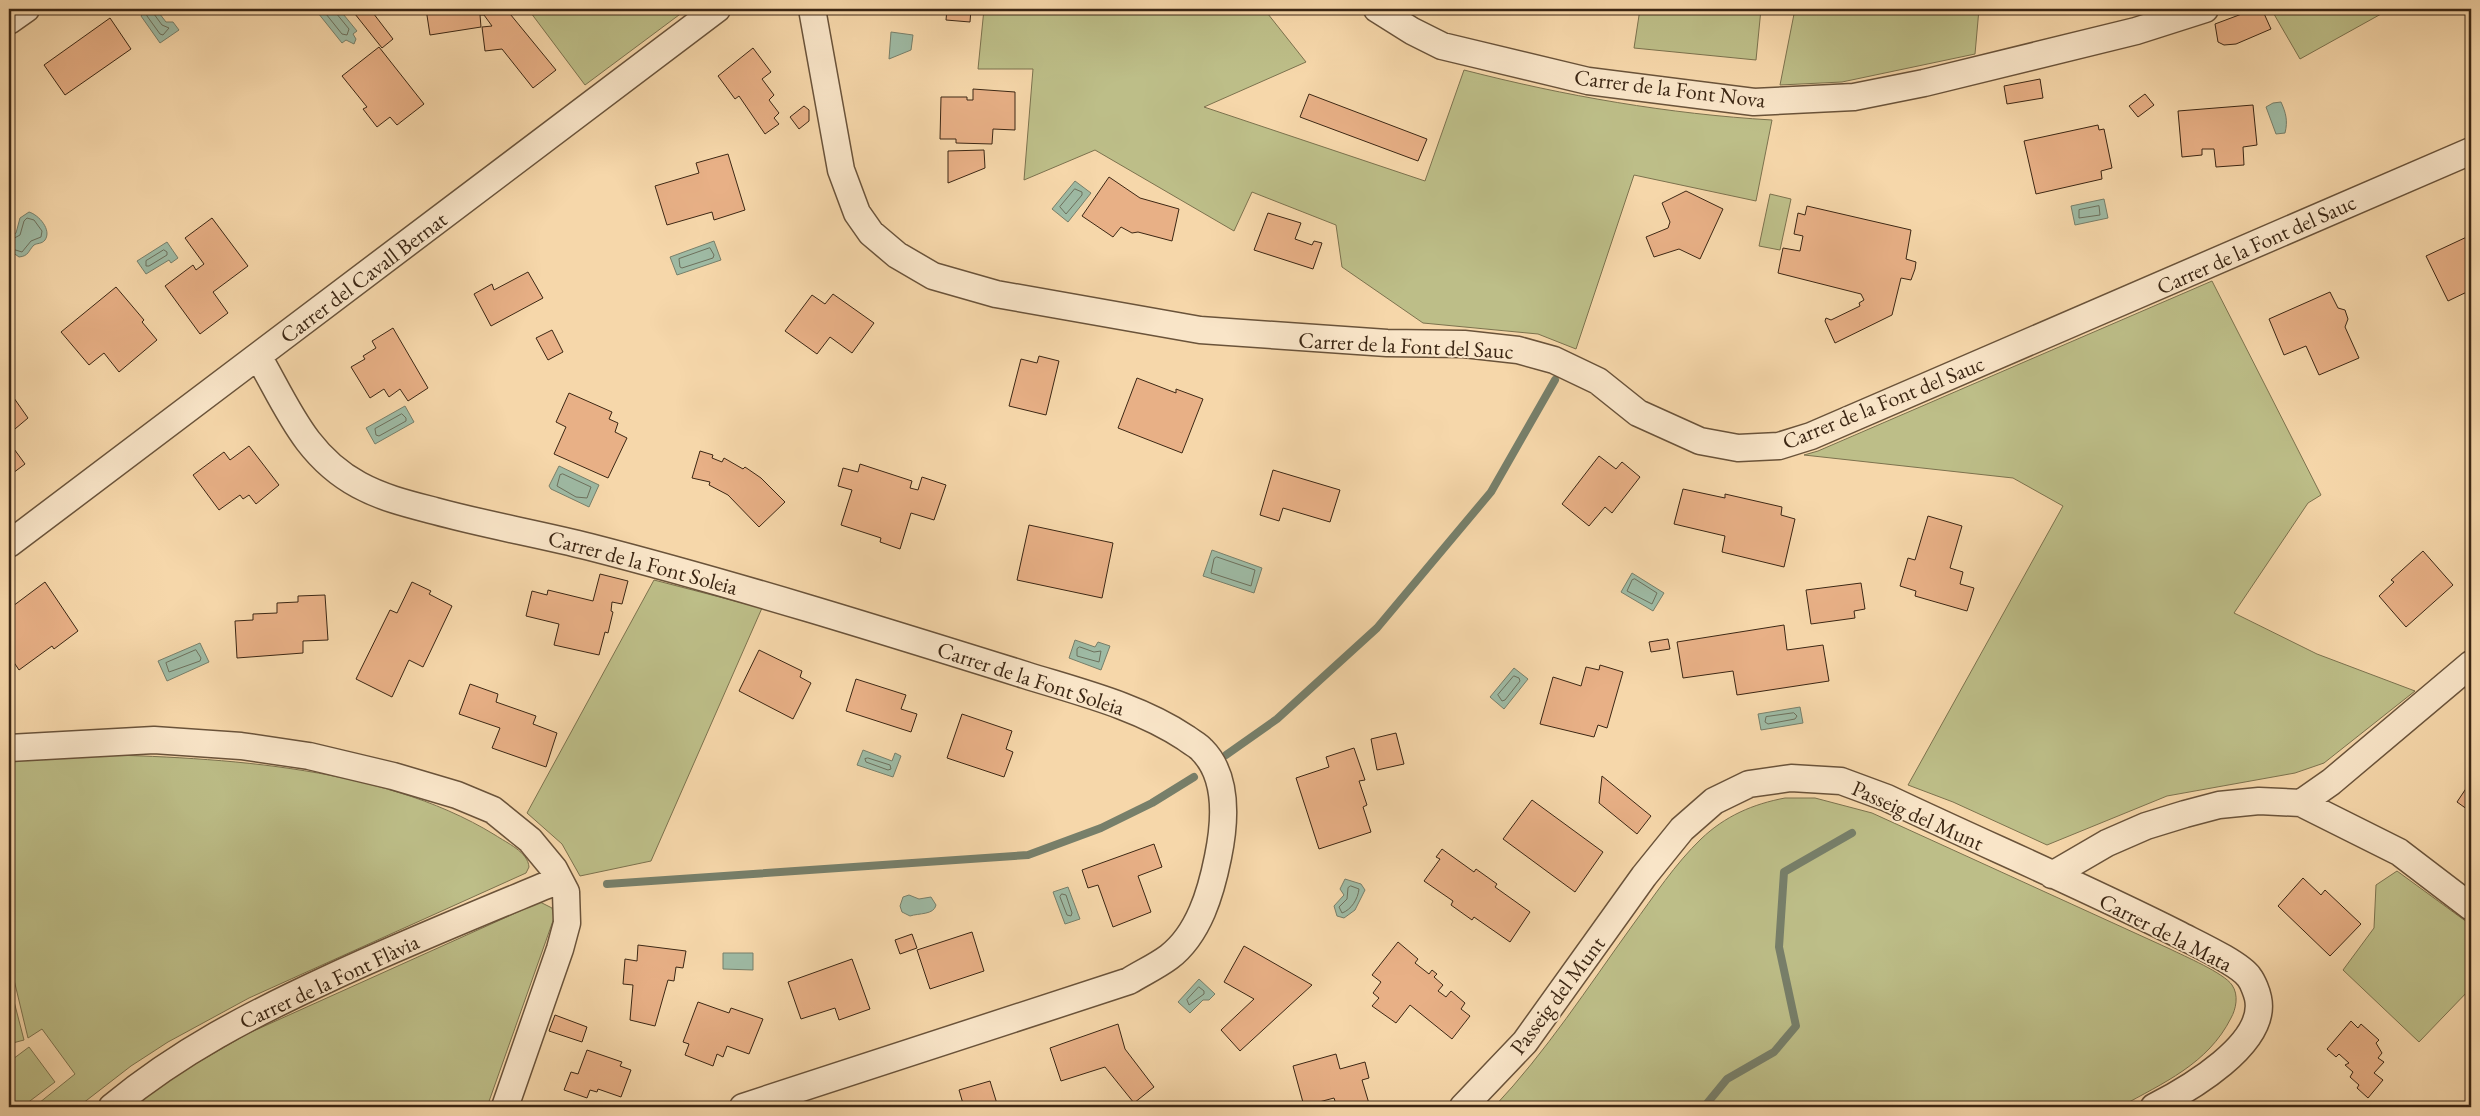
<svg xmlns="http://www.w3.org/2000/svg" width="2480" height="1116" font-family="'EB Garamond',serif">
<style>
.green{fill:#bdbe88;stroke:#7c724e}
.water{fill:#9ebaa4;stroke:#777f6a}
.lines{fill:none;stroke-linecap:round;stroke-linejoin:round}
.shore{stroke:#6d705c;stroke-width:1}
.stream{stroke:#777f6a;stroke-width:8}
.building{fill:#e8b086;stroke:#3c2714}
.minor-casing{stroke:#6a533a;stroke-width:29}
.minor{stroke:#f9e5c8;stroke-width:26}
.labels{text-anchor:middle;stroke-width:4;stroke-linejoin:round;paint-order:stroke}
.street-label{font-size:22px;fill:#3c2714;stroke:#f9e5c8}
</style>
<rect width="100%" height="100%" fill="#f6d7aa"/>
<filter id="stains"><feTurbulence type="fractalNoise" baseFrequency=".004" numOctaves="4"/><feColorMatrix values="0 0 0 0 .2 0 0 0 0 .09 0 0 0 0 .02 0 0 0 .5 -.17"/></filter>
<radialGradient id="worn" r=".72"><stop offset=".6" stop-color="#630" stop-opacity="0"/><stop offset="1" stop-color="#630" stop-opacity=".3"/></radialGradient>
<path class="green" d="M 528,9 L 687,9 L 585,85 Z
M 984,9 L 1264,9 L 1306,62 L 1204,107 L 1425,181 L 1464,70 C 1565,96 1669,114 1772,120 L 1756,201 L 1634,175 L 1576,349 L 1538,334 L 1423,323 L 1342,267 L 1336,225 L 1252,192 L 1234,231 L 1095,150 L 1024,180 L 1033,69 L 978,69 Z
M 1640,9 L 1761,9 L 1756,60 L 1634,48 Z
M 1795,9 L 1979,9 L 1975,54 L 1842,82 L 1780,85 Z
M 2271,9 L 2390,9 L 2300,59 Z
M 1770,194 L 1791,199 L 1780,250 L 1759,246 Z
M 2212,281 L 2321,495 L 2308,503 L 2234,613 L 2317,654 L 2415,691 L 2324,763 L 2295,773 L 2167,796 L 2047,845 L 1953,802 L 1908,785 L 2063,506 L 2013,478 L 1804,455 L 1818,451 Z
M 654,580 L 762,608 L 651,861 L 580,876 L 562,844 L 527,813 Z
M 74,754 C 208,757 378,763 495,835 C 507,843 528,852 529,867 L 526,873 L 249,998 L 168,1042 L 131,1066 L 78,1107 L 34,1107 L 75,1074 L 42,1029 L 28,1038 L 9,959 L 9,758 Z
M 1785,798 L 1815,798 L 1872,813 L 2170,949 C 2184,956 2224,973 2232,985 C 2239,995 2236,1009 2231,1018 C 2208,1064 2163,1083 2120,1107 L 1494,1107 C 1546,1052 1588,987 1632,926 C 1654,896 1675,864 1701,839 C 1725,816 1753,804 1785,798 Z
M 2397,871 L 2471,925 L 2471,988 L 2419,1042 L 2343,970 L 2374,928 L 2376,885 Z
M 540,902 L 552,908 L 554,918 L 487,1107 L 129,1107 L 162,1083 L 249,1033 Z
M 9,982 L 24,1040 L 9,1044 Z
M 29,1047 L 55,1082 L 22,1107 L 9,1107 L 9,1062 Z"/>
<path class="water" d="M 146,9 L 156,9 L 166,22 L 173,22 L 179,30 L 160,43 L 141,16 Z
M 323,9 L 339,9 L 357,31 L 353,34 L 356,39 L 354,44 L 346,40 L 342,43 L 318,13 Z
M 891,32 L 913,35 L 911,50 L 889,59 Z
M 2281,102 C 2286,113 2288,121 2285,133 L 2276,134 L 2266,107 L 2273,103 Z
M 1075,181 L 1091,193 L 1068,222 L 1052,209 Z
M 2104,199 L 2108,218 L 2075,225 L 2071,206 Z
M 29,212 C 39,215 52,230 45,240 C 42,244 37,243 34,245 C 28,251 29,256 19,257 L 9,250 L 9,238 L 16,233 L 20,218 Z
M 714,241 L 721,260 L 677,275 L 670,257 Z
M 167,242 L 178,258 L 171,263 L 169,260 L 146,274 L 137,261 Z
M 405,406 L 414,422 L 375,444 L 366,428 Z
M 559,466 L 599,485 L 589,507 L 551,489 L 549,486 Z
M 1212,550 L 1262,568 L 1254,593 L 1203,576 Z
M 1632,573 L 1664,593 L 1653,611 L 1621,592 Z
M 1075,640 L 1095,647 L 1098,642 L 1110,646 L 1101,670 L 1069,658 Z
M 200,643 L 209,662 L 167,681 L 158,661 Z
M 1514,668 L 1528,679 L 1504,709 L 1490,697 Z
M 1800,707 L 1803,723 L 1761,730 L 1758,714 Z
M 863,750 L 892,761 L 895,753 L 901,756 L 893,777 L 857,765 Z
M 1345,879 L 1361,884 L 1365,890 L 1355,910 L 1344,918 L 1337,916 L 1334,906 L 1344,895 L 1340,889 Z
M 1068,887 L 1080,919 L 1065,924 L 1053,892 Z
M 909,895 L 919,899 L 931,897 L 936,905 C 934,915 919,913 910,916 L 902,912 L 900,906 L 903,897 Z
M 723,953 L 753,953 L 753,970 L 723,969 Z
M 1199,979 L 1215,994 L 1209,1000 L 1203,1000 L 1190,1013 L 1178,1002 Z"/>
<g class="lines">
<path class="shore" d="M 325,9 L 326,14 L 342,34 L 347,35 L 349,29 L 336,13 L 335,9
M 151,10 L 162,25 L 169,28 L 163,35 L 160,34 L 147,16 Z
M 1075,189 L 1082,192 L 1082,195 L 1066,214 L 1060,207 Z
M 2099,206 L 2100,215 L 2079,218 L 2079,210 Z
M 9,241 L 20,235 L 24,221 L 27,218 L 34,220 L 42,231 L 41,237 L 31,241 L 22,252 L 9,248
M 710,248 L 714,255 L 713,258 L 682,268 L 680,267 L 679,259 Z
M 164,250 L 167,252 L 167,255 L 149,266 L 146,266 L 146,261 Z
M 402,414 L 406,418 L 406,421 L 379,436 L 376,435 L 375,429 Z
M 563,474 L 591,487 L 587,498 L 576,497 L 557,486 L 560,475 Z
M 1217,557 L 1255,570 L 1251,586 L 1211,573 L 1214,559 Z
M 1635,579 L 1657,593 L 1652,604 L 1627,591 L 1632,580 Z
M 1080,647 L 1094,652 L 1101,651 L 1099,662 L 1077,656 L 1077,649 Z
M 196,650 L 201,658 L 200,661 L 169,672 L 166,663 Z
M 1514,676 L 1519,678 L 1520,681 L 1505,700 L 1502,701 L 1498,695 Z
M 1794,713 L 1797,716 L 1795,719 L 1768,724 L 1765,722 L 1766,717 Z
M 868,758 L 890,765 L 891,769 L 888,770 L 866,762 L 865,759 Z
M 1351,886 L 1359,889 C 1358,899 1351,910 1342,913 L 1339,907 L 1347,899 L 1348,888 Z
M 1062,894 L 1066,895 L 1072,913 L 1071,916 L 1067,915 L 1060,897 Z
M 1199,987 L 1204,991 L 1204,994 L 1189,1005 L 1187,1000 Z"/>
<path class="stream" d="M 1226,755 L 1277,719 L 1377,628 L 1491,492 L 1555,380
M 607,884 L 1028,855 L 1101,828 L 1152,803 L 1194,777
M 1704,1107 L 1727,1079 L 1774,1052 L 1796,1026 L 1779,947 L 1784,872 L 1852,833"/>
</g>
<path class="building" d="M 351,9 L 370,9 L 393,39 L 382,48 Z
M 426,9 L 506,9 L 556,70 L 533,88 L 502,49 L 485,51 L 482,27 L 492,26 L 484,15 L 480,15 L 481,27 L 430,35 Z
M 947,9 L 971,9 L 970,22 L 946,20 Z
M 2255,9 L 2262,9 L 2271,29 L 2236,44 L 2224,45 L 2218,42 L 2215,24 Z
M 110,18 L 131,49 L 65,95 L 44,65 Z
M 379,47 L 424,104 L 397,125 L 390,117 L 377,127 L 363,109 L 367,107 L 342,76 Z
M 753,48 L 771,72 L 762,79 L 774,95 L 769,100 L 779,113 L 774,118 L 779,124 L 765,134 L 739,96 L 735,99 L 718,76 Z
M 2040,79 L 2043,98 L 2007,104 L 2004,86 Z
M 973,89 L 1015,92 L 1015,130 L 993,129 L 992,144 L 956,143 L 956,139 L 940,139 L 941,97 L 967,97 L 967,100 L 973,100 Z
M 1309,94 L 1427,139 L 1418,161 L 1300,117 Z
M 2145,94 L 2154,105 L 2138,117 L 2129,106 Z
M 2253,105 L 2257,145 L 2243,147 L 2244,165 L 2216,167 L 2214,149 L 2202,149 L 2202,155 L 2182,157 L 2178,111 Z
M 804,106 L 809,110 L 809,121 L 799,129 L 790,117 Z
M 2098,125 L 2099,130 L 2104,129 L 2112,168 L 2101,171 L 2102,179 L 2036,194 L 2024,141 Z
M 984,150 L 985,168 L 948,183 L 948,151 Z
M 728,154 L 745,210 L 714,220 L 712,212 L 667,225 L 655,186 L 699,173 L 696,163 Z
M 1109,177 L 1140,198 L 1179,209 L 1172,241 L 1138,232 L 1132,233 L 1121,227 L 1113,237 L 1082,216 Z
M 1686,191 L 1723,209 L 1700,259 L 1679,249 L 1654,257 L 1646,237 L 1668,228 L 1670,222 L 1662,203 Z
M 1807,206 L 1911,230 L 1906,259 L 1916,262 L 1915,269 L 1911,280 L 1901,278 L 1892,315 L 1835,343 L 1825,321 L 1826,318 L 1831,320 L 1860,306 L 1859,303 L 1864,300 L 1861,294 L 1778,273 L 1783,248 L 1800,251 L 1803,236 L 1794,234 L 1798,213 L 1805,215 Z
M 1268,213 L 1301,223 L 1295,239 L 1312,245 L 1314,241 L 1322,243 L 1313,269 L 1254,250 Z
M 212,218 L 248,266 L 213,292 L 228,313 L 200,334 L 165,286 L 193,265 L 196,270 L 204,264 L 185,238 Z
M 2471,235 L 2471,290 L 2448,301 L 2426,256 Z
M 528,272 L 543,298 L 491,326 L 474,294 L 492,284 L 494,290 Z
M 116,287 L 144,320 L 142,322 L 157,340 L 119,372 L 104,353 L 89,365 L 61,332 Z
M 2330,292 L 2338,308 L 2345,310 L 2348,319 L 2345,327 L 2359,358 L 2319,375 L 2306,346 L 2284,355 L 2269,319 Z
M 833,294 L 874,323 L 852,353 L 830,337 L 817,354 L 785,331 L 812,295 L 825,304 Z
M 393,328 L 428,388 L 408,401 L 400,389 L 389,397 L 384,389 L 370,398 L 351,367 L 365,359 L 363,356 L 376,348 L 372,341 Z
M 552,330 L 563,352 L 548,360 L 536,338 Z
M 1039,356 L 1059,361 L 1046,415 L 1009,406 L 1021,359 L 1037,363 Z
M 1137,378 L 1176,393 L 1176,389 L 1203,399 L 1182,453 L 1118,428 Z
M 9,391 L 28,418 L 9,434 Z
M 569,393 L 612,412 L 609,419 L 618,423 L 615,432 L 627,438 L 608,478 L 554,454 L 566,427 L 556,422 Z
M 9,442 L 25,464 L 9,476 Z
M 249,446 L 279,485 L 256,504 L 249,495 L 243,499 L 240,495 L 219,510 L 193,475 L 224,452 L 230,460 Z
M 700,451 L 713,455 L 712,458 L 722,462 L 724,458 L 743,469 L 745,467 L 761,478 L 785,502 L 759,527 L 728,495 L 709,485 L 710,482 L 692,478 Z
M 1599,456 L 1616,469 L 1622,462 L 1640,477 L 1612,513 L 1605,507 L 1589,526 L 1562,504 Z
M 860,464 L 912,481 L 910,488 L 918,490 L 922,477 L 946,485 L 934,520 L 911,513 L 900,549 L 880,542 L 881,538 L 841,525 L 852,490 L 838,486 L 843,468 L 858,472 Z
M 1273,470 L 1340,490 L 1330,522 L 1283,508 L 1279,521 L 1260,515 Z
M 1683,489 L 1725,498 L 1725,494 L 1782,507 L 1781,515 L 1795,519 L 1784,567 L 1722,552 L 1725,536 L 1674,524 Z
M 1928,516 L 1962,526 L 1950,568 L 1963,572 L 1960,584 L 1974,588 L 1967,611 L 1915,596 L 1916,591 L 1900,586 L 1908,558 L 1915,560 Z
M 1029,525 L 1113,543 L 1102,598 L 1017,580 Z
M 2423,551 L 2453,585 L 2406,627 L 2379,596 L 2394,582 L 2391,580 Z
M 600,574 L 628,581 L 622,604 L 612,602 L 611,611 L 613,612 L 608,633 L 605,632 L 599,655 L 554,645 L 559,624 L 526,616 L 532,591 L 547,595 L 548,590 L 593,601 Z
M 45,582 L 78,631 L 54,649 L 52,646 L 19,670 L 9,655 L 9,609 Z
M 412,582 L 431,591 L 429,594 L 452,606 L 423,667 L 409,660 L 392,697 L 356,679 L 390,610 L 397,613 Z
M 1861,583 L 1865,609 L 1854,611 L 1855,618 L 1811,624 L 1806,590 Z
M 325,595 L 328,640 L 303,641 L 303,653 L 237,658 L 235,621 L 253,620 L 253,614 L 277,613 L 277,603 L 298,602 L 298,596 Z
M 1784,625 L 1787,650 L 1823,645 L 1829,681 L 1737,695 L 1733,671 L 1683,678 L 1677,642 Z
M 1668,639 L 1670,649 L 1651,652 L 1649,642 Z
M 759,650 L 802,671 L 800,677 L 811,683 L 793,719 L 739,691 Z
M 1600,665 L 1623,672 L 1607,728 L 1598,725 L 1594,737 L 1540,724 L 1553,677 L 1581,686 L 1586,667 L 1599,670 Z
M 856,679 L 906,695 L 901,709 L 917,714 L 911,732 L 846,711 Z
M 470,684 L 498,694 L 496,702 L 536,716 L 533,724 L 557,733 L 546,767 L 492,748 L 500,728 L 459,714 Z
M 962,714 L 1012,731 L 1006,749 L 1013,752 L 1004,777 L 947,758 Z
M 1396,733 L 1404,764 L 1377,770 L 1371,739 Z
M 1354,748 L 1365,780 L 1359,781 L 1367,805 L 1363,807 L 1371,832 L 1319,849 L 1296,778 L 1329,767 L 1326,757 Z
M 1602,776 L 1651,816 L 1637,834 L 1599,803 Z
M 2471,781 L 2471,812 L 2457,802 Z
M 1532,800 L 1603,852 L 1575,892 L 1503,839 Z
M 1154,844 L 1162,867 L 1138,876 L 1151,912 L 1113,927 L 1098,885 L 1088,888 L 1082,870 Z
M 1442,849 L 1474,872 L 1476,869 L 1497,884 L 1495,887 L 1530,912 L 1510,942 L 1474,917 L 1472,920 L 1451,905 L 1453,901 L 1424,881 L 1440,859 L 1436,857 Z
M 2303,878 L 2321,895 L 2325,890 L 2361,924 L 2330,956 L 2278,906 Z
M 972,932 L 984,971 L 930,989 L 917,950 Z
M 912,934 L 917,948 L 900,954 L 895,940 Z
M 1398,942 L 1418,959 L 1415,963 L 1429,974 L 1432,970 L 1437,974 L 1434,977 L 1443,985 L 1438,991 L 1446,997 L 1451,991 L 1465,1003 L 1461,1009 L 1470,1016 L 1452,1039 L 1410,1005 L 1396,1023 L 1372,1006 L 1379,998 L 1373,993 L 1381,982 L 1372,975 Z
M 638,945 L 686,951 L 683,968 L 676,967 L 674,981 L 668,980 L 655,1026 L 630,1020 L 633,985 L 623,984 L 625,959 L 637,961 Z
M 1244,946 L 1312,985 L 1240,1051 L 1221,1030 L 1254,999 L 1224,982 Z
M 852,959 L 870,1009 L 839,1020 L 835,1008 L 801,1019 L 788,982 Z
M 698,1002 L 729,1013 L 731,1008 L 763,1019 L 749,1054 L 727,1046 L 723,1057 L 717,1054 L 713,1066 L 685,1055 L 689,1044 L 683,1042 Z
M 555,1015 L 587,1027 L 582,1042 L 549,1031 Z
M 2351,1021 L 2358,1028 L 2361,1024 L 2379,1040 L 2376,1043 L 2382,1053 L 2378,1058 L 2384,1062 L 2374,1073 L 2383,1080 L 2368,1098 L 2357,1088 L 2359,1085 L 2350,1077 L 2353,1072 L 2345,1065 L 2349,1063 L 2339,1054 L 2336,1057 L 2327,1049 Z
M 1118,1024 L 1125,1049 L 1154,1087 L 1134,1103 L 1105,1067 L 1061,1081 L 1050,1048 Z
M 587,1050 L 622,1062 L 620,1066 L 631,1070 L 621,1097 L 598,1089 L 597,1092 L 590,1090 L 587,1098 L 564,1090 L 571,1072 L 578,1074 Z
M 1336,1054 L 1340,1069 L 1365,1062 L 1369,1078 L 1362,1080 L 1370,1107 L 1337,1107 L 1334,1098 L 1304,1106 L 1293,1066 Z
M 990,1081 L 998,1107 L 964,1107 L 959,1090 Z"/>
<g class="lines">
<g class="minor-casing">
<path id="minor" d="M 812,9 L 841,170 L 857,213 L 871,233 L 897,255 L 933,276 L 996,294 L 1200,330 L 1387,343 L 1464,344 L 1518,350 L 1554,360 L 1598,381 L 1638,413 L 1700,441 L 1738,448 L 1779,446 L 1811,436 L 2471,151
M 1377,9 L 1412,31 L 1442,46 L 1588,81 L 1754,102 L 1854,97 L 1924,83 L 2136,31 L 2205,9
M 9,21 L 26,9
M 258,356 C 287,406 305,456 359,485 C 383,498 408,504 435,511 C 486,525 539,534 590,547 C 737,585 881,630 1025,675 C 1079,692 1138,706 1186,738 C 1191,742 1198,745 1202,750 C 1229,777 1225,823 1218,857 C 1211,892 1199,934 1169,957 C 1157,966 1142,973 1129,981 L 743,1107
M 9,544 L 717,9
M 9,748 L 154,740 L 241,746 L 309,756 L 393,776 L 457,795 L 493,810 L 530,840 L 554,869 L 566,892 L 567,923 L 560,949 L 505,1107
M 2301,803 L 2331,782 L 2471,664
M 2052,875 L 2107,843 L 2146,826 L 2185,814 L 2219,805 L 2259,801 L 2301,803 L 2399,852 L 2471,907
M 112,1107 C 180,1051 250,1015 330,978 C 405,943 482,912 559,880
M 1463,1107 L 1525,1042 L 1644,876 L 1682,829 L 1714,801 L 1749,784 L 1791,778 L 1841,781 L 1887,798 C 1984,844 2083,886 2178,934 C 2195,943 2239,963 2249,977 C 2253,982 2257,993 2258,998 C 2268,1044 2187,1090 2154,1107"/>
</g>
<use href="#minor" class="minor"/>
</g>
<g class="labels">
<g class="street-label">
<text transform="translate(1670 88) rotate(7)" y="8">Carrer de la Font Nova</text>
<text transform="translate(2256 244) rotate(-24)" y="8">Carrer de la Font del Sauc</text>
<text transform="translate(363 277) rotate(-37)" y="8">Carrer del Cavall Bernat</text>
<text transform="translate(1406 345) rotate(3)" y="8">Carrer de la Font del Sauc</text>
<text transform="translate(1883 402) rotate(-22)" y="8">Carrer de la Font del Sauc</text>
<text transform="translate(643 562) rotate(15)" y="8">Carrer de la Font Soleia</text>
<text transform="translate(1031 678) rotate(18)" y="8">Carrer de la Font Soleia</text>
<text transform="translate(1918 815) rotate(24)" y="8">Passeig del Munt</text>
<text transform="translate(2166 932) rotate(27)" y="8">Carrer de la Mata</text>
<text transform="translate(329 981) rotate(-25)" y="8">Carrer de la Font Flàvia</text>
<text transform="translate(1557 995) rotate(-53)" y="8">Passeig del Munt</text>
</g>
</g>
<rect width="2480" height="1116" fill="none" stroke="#f6d7aa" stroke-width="30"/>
<rect x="10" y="10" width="2460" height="1096" fill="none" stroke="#3c2714" stroke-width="2.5"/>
<rect x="15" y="15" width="2450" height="1086" fill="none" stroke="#3c2714"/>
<rect width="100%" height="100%" filter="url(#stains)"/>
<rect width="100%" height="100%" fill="url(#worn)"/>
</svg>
